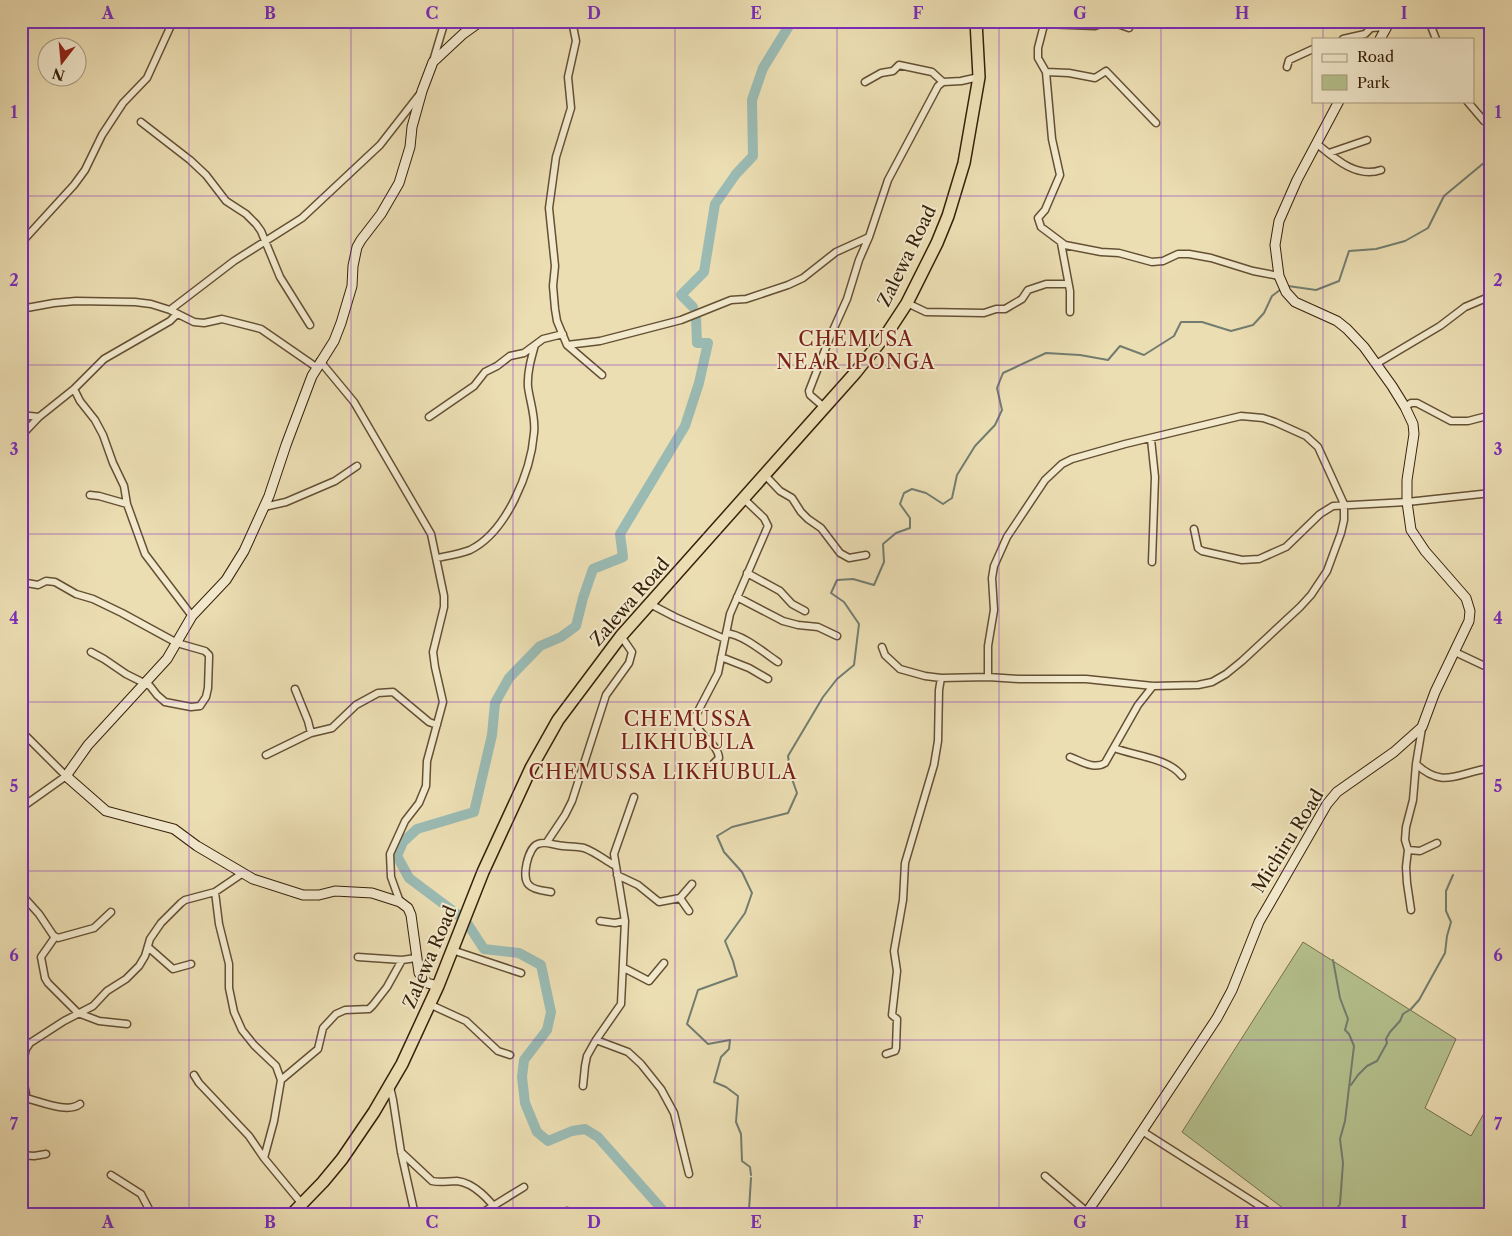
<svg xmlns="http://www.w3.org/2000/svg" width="1512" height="1236" font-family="'Libre Caslon Text',serif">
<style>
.green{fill:#b5c28e;stroke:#76714c}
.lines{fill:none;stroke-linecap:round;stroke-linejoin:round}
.stream{stroke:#727d70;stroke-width:2}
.river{stroke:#9abbb4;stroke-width:10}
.street-casing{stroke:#645034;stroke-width:9}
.secondary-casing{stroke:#362009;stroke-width:11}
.highway-casing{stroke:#362009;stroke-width:14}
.street{stroke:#f3eace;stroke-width:6}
.secondary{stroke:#f3eace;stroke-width:9}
.highway{stroke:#ecdeb3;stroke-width:11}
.grid{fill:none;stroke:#7b2cbf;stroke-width:1;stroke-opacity:0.55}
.labels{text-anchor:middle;stroke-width:4;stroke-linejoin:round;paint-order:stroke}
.street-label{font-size:18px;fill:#362009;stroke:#f3eace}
.quarter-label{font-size:20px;letter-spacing:1px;fill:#7a1f14;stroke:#f3eace}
.neatline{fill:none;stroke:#7b2cbf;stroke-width:2}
.grid-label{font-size:16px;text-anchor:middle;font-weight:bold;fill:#7b2cbf}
</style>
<rect width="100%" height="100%" fill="#ecdeb3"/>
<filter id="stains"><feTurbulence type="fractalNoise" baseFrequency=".004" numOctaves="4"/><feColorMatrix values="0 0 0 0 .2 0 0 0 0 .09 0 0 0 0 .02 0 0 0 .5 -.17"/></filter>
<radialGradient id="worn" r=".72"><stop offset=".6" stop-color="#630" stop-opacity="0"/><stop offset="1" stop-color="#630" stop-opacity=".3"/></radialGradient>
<path class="green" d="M 1303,942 L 1456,1039 L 1425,1108 L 1471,1136 L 1491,1101 L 1491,1215 L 1292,1215 L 1182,1132 Z"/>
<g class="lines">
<path class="stream" d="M 1288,286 L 1316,290 L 1339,281 L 1349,251 L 1376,249 L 1405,241 L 1428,228 L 1444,196 L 1491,157
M 1351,1085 L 1358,1075 L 1367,1066 L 1377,1061 L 1387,1043 L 1386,1039 L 1390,1032 L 1400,1021 L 1403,1014 L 1411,1009 L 1419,1000 L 1445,953 L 1447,936 L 1451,922 L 1446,911 L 1446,891 L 1453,875
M 751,1175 L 750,1167 L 742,1161 L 741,1134 L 736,1122 L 738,1096 L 726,1087 L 714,1082 L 721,1057 L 729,1049 L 730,1040 L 708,1044 L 687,1024 L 698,990 L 737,976 L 733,961 L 725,941 L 745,913 L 752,893 L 742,872 L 724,852 L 717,836 L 732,827 L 788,813 L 797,793 L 791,776 L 788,756 L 823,697 L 837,679 L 854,665 L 859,624 L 844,602 L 831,593 L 837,580 L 853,579 L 874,585 L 884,562 L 883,544 L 896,533 L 910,528 L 910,518 L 900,504 L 904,493 L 912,489 L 926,493 L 943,504 L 952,498 L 957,475 L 975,446 L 995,425 L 1002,410 L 997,388 L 1003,373 L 1046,353 L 1080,355 L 1108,360 L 1120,346 L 1144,355 L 1174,336 L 1181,322 L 1202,322 L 1231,331 L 1253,325 L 1264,313 L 1272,296 L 1280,290
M 746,1215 L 749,1210 L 751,1178
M 1333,1215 L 1340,1204 L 1343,1163 L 1340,1139 L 1345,1121 L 1354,1046 L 1349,1034 L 1345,1030 L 1348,1019 L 1340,998 L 1333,960"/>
<path class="river" d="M 693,307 L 681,295 L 704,272 L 715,204 L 736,174 L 753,156 L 752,100 L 763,68 L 792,21
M 667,1215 L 598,1137 L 585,1129 L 572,1131 L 548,1141 L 537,1132 L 525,1103 L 522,1077 L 524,1060 L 547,1030 L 551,1012 L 541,965 L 519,953 L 484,949 L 465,920 L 409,878 L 397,856 L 403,842 L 417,829 L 474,812 L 492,735 L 495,703 L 509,678 L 540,646 L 561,637 L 576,626 L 583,598 L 593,569 L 623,557 L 620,534 L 685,426 L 699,383 L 708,343 L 697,343 L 696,317"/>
<g class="street-casing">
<path id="street" d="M 572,21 L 576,41 L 568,77 L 571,108 L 556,157 L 549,208 L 555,266 L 553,286 L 555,309 L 557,321 L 567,345 L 602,375
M 1045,21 L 1038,48 L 1038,58 L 1046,72 L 1052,139 L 1060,175 L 1045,210 L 1038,218 L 1041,227 L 1065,245 L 1101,252 L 1119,253 L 1152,262 L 1163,261 L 1178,254 L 1189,254 L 1211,258 L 1253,271 L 1279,276
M 1360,21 L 1371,28 L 1386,27
M 1429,21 L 1436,39
M 1044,24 L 1095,26 L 1109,21 L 1129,28
M 1343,39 L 1365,34 L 1371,28
M 433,61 L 445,21
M 1287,67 L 1289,60 L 1313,49
M 1046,72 L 1069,73 L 1095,78 L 1106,71 L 1156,123
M 865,82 L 881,73 L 893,71 L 899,65 L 932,72 L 943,82
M 1467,101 L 1484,121
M 141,122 L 190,160 L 206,175 L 226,201 L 246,214 L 256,224 L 261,231 L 280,277 L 310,325
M 1316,143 C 1333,157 1356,179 1381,170
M 1329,153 L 1367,140
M 21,243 L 74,185 L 85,170 L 102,135 L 123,103 L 147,78 L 173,21
M 1061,243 L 1070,291 L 1070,312
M 907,303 L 926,312 L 984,313 L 996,309 L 1005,309 L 1022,299 L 1028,290 L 1046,284 L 1068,284
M 21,309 L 54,303 L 76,301 L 135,302 L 151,304 L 170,310 L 194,322 L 204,323 L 222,319 L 261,329 L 316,367
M 170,310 L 234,261 L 302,218 L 380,145 L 419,95
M 567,345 L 600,341 L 681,320 L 731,300 L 746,299 L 788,285 L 803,278 L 836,252 L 869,237
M 320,361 L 354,402 L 431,534 L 444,596 L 444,607 L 433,652 L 435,667 L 443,702 L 427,761 L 426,786 L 419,803 L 405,821 L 390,854 L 391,877 L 400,902
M 1376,364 L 1440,326 L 1465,307 L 1491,296
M 74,389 L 80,401 L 95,420 L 103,435 L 113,463 L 124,486 L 127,504 L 145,554 L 192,616
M 1405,407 L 1411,403 L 1417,403 L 1451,421 L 1468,421 L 1491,415
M 825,408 L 810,395 L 809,391 L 830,337 L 847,299 L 859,260 L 869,237 L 888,180 L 938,86 L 943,82 L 961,81 L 979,77
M 21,415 L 39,417
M 429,417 L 474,386 L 485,372 L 497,366 L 510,356 L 524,353 L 543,339 L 563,334
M 21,436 L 39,417 L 74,389 L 104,359 L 170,321 L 177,314
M 1151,439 L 1155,477 L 1152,562
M 764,474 L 780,491 L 792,498 L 801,512 L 808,519 L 821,528 L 840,553 L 849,558 L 866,555
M 90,495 L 99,496 L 127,504
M 264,507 L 286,502 L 335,481 L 357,466
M 1194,529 L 1198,548 L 1202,551 L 1242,560 L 1259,559 L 1286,547 L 1320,514 L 1333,506 L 1407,502 L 1491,493
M 437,558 C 447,556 460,554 470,550 C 507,532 531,471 534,433 C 536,418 530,402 528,387 C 527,373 531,359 535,345
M 747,573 L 780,591 L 792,604 L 805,611
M 21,582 L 38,585 L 46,581 L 55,582 L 76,594 L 93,599 L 122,613 L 177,643 L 205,651 L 209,655 L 209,658 L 208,688 L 206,697 L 200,706 L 191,707 L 165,702 L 157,695 L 150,686 L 126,674 L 104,659 L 91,652
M 737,597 L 783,621 L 798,625 L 818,627 L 837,636
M 650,604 L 675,617 L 725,639
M 726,633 C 744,635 763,652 778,662
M 882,647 L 885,655 L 900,669 L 925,676 L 941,678 L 988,677 L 1019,679 L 1086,679 L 1153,686 L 1198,685 L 1212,682 L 1226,674 L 1242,661 L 1300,607 L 1311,595 L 1327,571 L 1341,533 L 1344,520 L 1344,504 L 1318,447 L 1306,436 L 1275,422 L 1263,418 L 1241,416 L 1125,444 L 1072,459 L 1062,464 L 1045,480 L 1007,537 L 994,566 L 992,578 L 994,610 L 988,646 L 988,677
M 1455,652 L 1491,669
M 721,657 L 749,668 L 768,679
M 295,689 L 308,721 L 311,733
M 1422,728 L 1416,764 C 1444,790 1458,772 1491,768
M 21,731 L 66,776 L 21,808
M 1114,748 C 1136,756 1168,758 1182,776
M 266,755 L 311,733 L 332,728 L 356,705 L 378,693 L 393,692 L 429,722 L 437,725
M 1070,757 C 1081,761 1094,770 1105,763 L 1138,705 L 1153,686
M 712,765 L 719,758 C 718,742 693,733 695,717 L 718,673 L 730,614 L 768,526 L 764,518 L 743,498
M 547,842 L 565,815 L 572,801 L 606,695 L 629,663 L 632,652 L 621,636
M 1408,850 L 1420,851 L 1437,843
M 617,875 L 638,885 L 659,902 L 680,898 L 692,884
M 215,892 L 219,924 L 229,964 L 229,988 L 234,1012 L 242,1030 L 254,1045 L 276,1066 L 281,1080 L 274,1121 L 264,1158 L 302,1204
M 551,892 C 545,891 533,890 529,885 C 521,878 528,847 538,844 C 545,841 550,844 557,845 C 566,847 575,846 584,848 C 595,852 605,860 614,865
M 21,894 L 39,914 L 53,935 L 58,938 L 94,928 L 111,912
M 680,898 L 689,911
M 1411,910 L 1407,883 L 1406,867 L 1408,850 L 1405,840 L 1406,827 L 1413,800 L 1416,764
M 600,921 L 615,923 L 625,921
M 55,937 L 41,957 L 45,978 L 48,983 L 78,1013 L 99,1021 L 127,1024
M 148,947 L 173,969 L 191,964
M 452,950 L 521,973
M 358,957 L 402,960 L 416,958
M 624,968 L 649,981 L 664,963
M 429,1004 L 466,1021 L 498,1051 L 510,1055
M 596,1040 L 628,1052 L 641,1064 L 661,1089 L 674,1113 L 689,1174
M 886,1054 L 895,1051 L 896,1048 L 897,1019 L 892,1015 L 897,971 L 894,951 L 903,900 L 905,863 L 934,765 L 938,741 L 939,690 L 941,678
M 194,1075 L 199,1083 L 249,1136 L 264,1158
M 281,1080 L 318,1049 L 323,1028 L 336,1014 L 345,1010 L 369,1009 L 373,1005 L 387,987 L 402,960
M 583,1086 L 585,1066 L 587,1056 L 596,1040 L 621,1004 L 625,921 L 614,854 L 634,797
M 390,1087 L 393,1100 L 401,1152 L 415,1215
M 25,1098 C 40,1101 67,1114 80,1104
M 21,1111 L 26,1094 L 22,1075 L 22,1065 L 26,1049 L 30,1043 L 64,1021 L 93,1006 L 107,991 L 126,979 L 139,966 L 145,956 L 150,939 L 161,923 L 181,903 L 185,900 L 215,892 L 243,873
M 1142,1131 L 1274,1215
M 401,1152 L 432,1181 C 440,1183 448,1181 457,1181 C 475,1183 490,1201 501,1215
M 21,1155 L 34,1156 L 46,1154
M 111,1175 L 141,1194 L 152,1215
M 1045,1176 L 1087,1212
M 485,1211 L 524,1187
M 560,1215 L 567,1211 L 572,1215"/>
</g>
<g class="secondary-casing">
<path id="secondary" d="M 1380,39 L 1390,21
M 438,986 L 427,983 L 419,973 L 411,915 L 408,908 L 400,902 L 372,893 L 335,891 L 319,895 L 303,895 L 253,879 L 197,846 L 174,829 L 106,811 L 66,776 L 88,745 L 167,659 L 192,616 L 226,580 L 244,551 L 269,496 L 286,445 L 312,376 L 334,341 L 341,323 L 352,286 L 353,266 L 357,247 L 361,240 L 381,214 L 399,183 L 410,147 L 412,127 L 422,91 L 433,62 L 463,34 L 481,21
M 1085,1215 L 1119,1166 L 1217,1018 L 1232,990 L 1259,922 L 1327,804 L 1337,792 L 1394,752 L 1422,727 L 1435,692 L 1469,621 L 1470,611 L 1466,598 L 1425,551 L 1411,530 L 1407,502 L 1407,480 L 1414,434 L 1413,424 L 1405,407 L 1392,386 L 1364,347 L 1347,329 L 1337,321 L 1295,302 L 1286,292 L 1279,276 L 1275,245 L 1279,221 L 1297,180 L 1339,101"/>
</g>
<g class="highway-casing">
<path id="highway" d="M 291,1215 L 323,1182 L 342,1159 L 374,1112 L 402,1064 L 438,986 L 483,872 L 531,768 L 558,720 L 621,636 L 856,372 L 888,332 L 907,303 L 937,243 L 948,216 L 964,163 L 979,77 L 976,21"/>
</g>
<use href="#street" class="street"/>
<use href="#secondary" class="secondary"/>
<use href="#highway" class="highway"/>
</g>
<path class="grid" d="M 189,21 L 189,1215M 351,21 L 351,1215M 513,21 L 513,1215M 675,21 L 675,1215M 837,21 L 837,1215M 999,21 L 999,1215M 1161,21 L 1161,1215M 1323,21 L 1323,39M 1323,101 L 1323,1215M 21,196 L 1491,196M 21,365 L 1491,365M 21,534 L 1491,534M 21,702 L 1491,702M 21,871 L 1491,871M 21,1040 L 1491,1040"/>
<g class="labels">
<g class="street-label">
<text transform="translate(907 256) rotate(-64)" y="6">Zalewa Road</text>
<text transform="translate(630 602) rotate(-49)" y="6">Zalewa Road</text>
<text transform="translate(1288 841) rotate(-58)" y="6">Michiru Road</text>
<text transform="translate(430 957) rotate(-67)" y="6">Zalewa Road</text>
</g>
<g class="quarter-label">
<text x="856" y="346">CHEMUSA<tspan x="856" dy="23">NEAR IPONGA</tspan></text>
<text x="688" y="726">CHEMUSSA<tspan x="688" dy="23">LIKHUBULA</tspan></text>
<text x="663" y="779">CHEMUSSA LIKHUBULA</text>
</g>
</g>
<rect width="1512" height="1236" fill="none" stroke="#ecdeb3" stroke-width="55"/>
<rect x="1312" y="38" width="162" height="65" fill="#f3eace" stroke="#a7997f"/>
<rect x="1322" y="54" width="25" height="8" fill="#f3eace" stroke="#a7997f"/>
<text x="1357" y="62" font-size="15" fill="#362009">Road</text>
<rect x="1322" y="75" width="25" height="15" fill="#b5c28e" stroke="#a7997f"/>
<text x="1357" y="88" font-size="15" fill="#362009">Park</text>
<g transform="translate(62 62) rotate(196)"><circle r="24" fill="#f3eace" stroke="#a7997f"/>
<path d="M0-4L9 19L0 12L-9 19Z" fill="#8f2418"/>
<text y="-8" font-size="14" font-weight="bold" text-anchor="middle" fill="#362009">N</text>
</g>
<rect x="28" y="28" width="1456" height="1180" class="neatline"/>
<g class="grid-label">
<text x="108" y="19">A</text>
<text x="270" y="19">B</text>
<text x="432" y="19">C</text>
<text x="594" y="19">D</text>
<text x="756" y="19">E</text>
<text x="918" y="19">F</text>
<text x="1080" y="19">G</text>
<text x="1242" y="19">H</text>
<text x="1404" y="19">I</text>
<text x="14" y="118">1</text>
<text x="1498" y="118">1</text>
<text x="14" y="286">2</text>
<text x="1498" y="286">2</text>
<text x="14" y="455">3</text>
<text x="1498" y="455">3</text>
<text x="14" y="624">4</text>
<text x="1498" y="624">4</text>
<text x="14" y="792">5</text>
<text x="1498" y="792">5</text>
<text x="14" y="961">6</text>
<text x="1498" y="961">6</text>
<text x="14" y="1130">7</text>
<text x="1498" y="1130">7</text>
<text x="108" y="1228">A</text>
<text x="270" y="1228">B</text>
<text x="432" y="1228">C</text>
<text x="594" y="1228">D</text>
<text x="756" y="1228">E</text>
<text x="918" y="1228">F</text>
<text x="1080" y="1228">G</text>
<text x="1242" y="1228">H</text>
<text x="1404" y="1228">I</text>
</g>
<rect width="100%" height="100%" filter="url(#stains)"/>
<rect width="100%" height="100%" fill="url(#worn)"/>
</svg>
